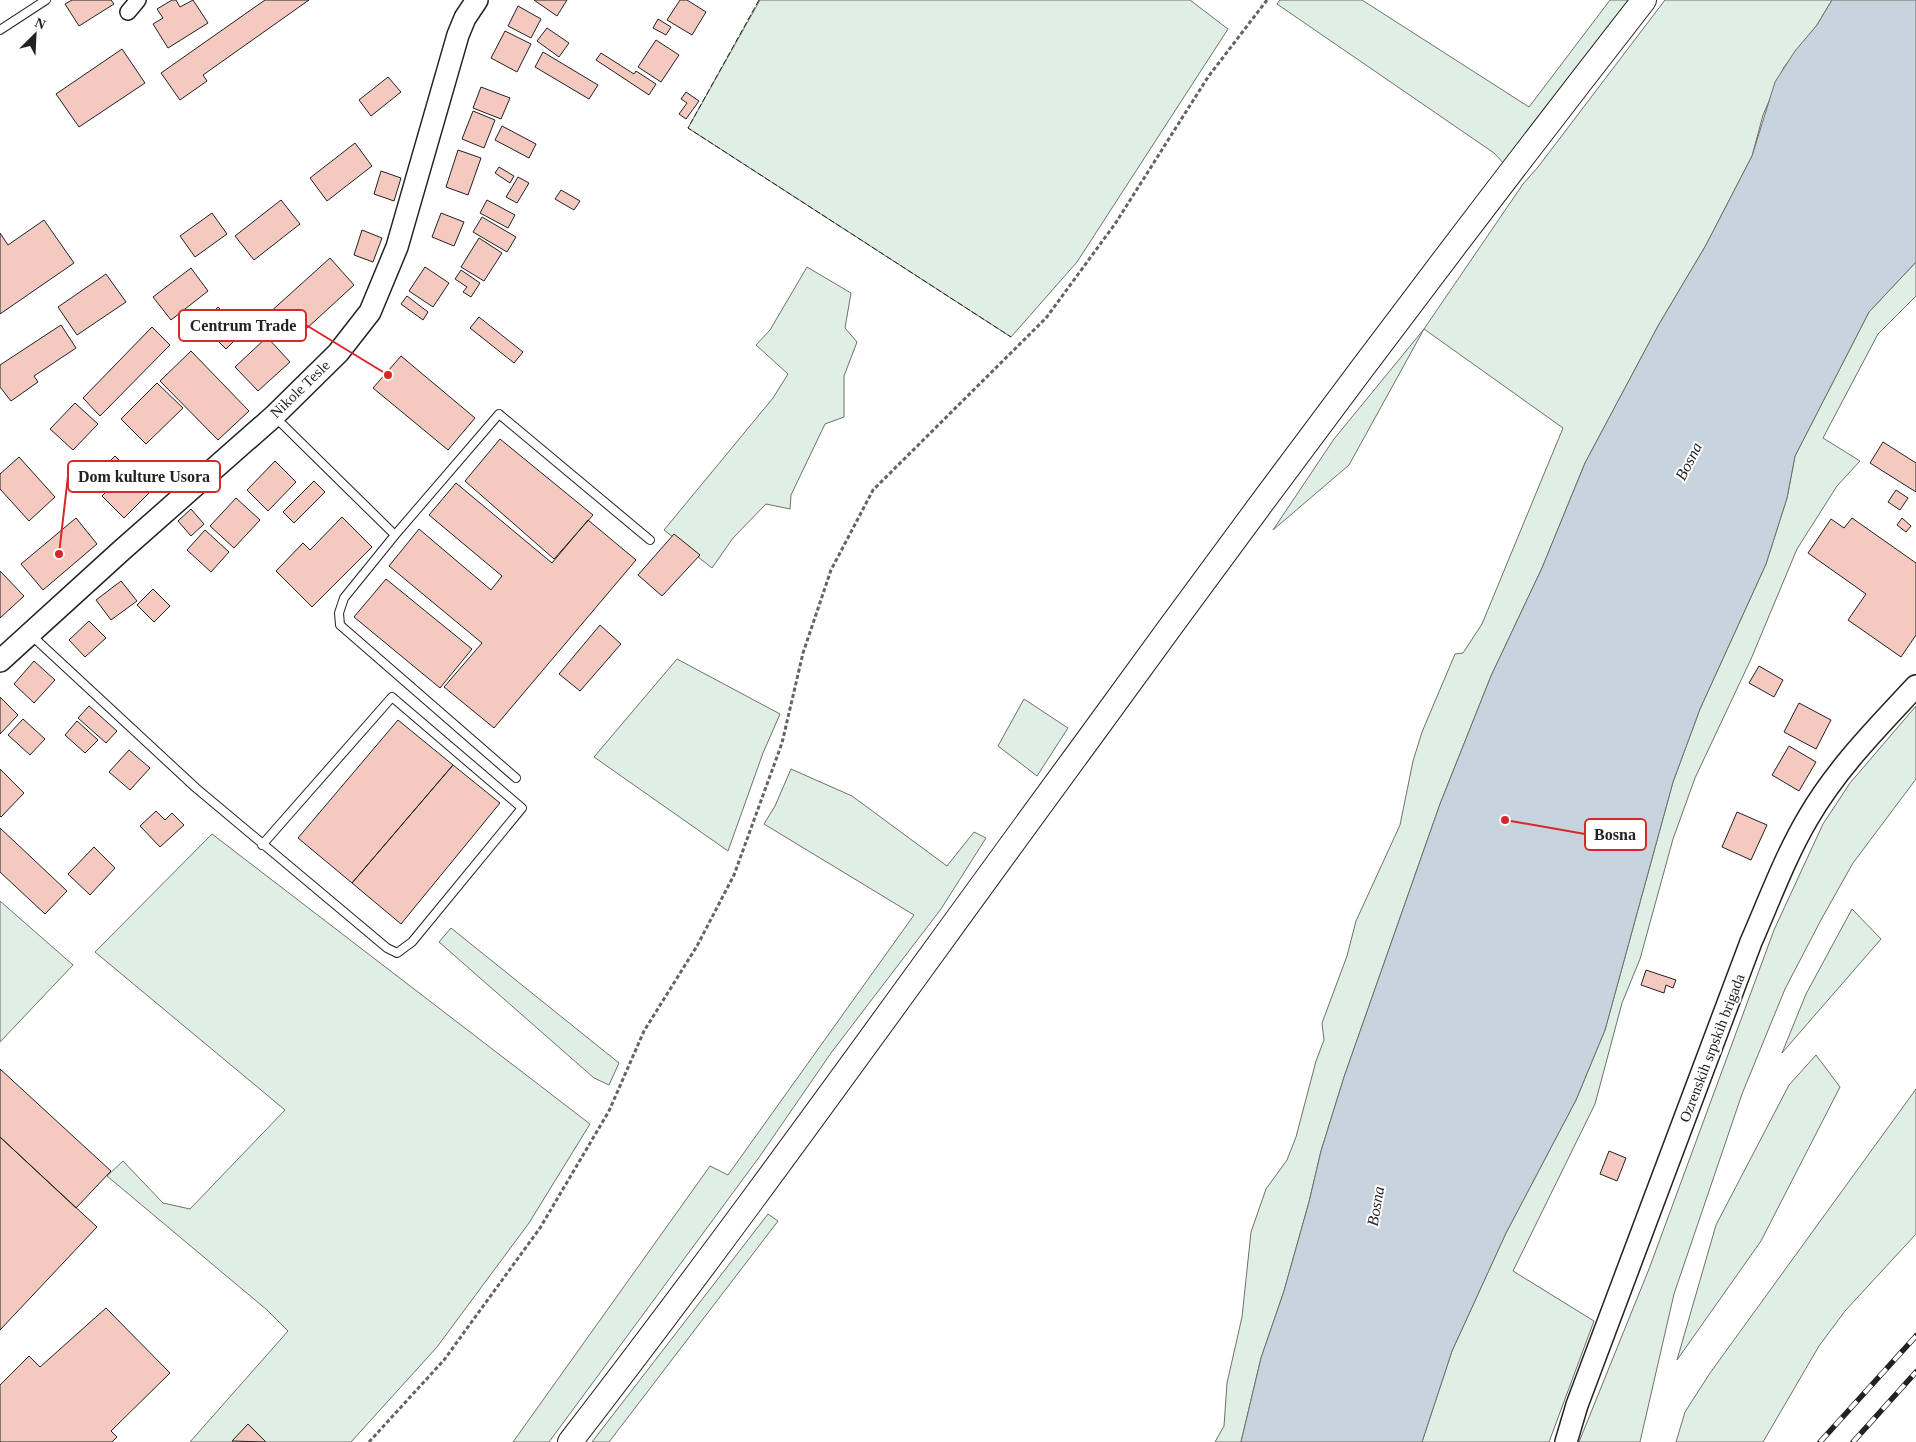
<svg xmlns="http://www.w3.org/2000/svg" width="1916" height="1442" font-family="'Times New Roman',serif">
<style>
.green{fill:#e0efe3;stroke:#6f6f6f}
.water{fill:#c7d3dd;stroke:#6f6f6f}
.building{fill:#f3c9c0;stroke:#222}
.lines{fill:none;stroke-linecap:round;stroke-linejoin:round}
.lane-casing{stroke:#222;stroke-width:10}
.street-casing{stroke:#222;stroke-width:18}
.secondary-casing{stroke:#222;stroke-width:24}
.primary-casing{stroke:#222;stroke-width:26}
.path{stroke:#646464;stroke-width:3;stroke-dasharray:4 2.5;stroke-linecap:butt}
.lane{stroke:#fff;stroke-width:8}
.street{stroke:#fff;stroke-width:15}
.secondary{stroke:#fff;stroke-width:21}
.primary{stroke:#fff;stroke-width:24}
.rail-casing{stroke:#222;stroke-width:5.5}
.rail{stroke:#fff;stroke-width:4;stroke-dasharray:11;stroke-linecap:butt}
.fence{stroke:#222;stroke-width:1;stroke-dasharray:6 2.5;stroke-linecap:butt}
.labels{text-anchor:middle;stroke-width:4;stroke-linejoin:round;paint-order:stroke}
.street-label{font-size:15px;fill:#222;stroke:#fff}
.water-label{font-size:16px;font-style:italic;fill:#222;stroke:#fff}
.leader{fill:none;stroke:#d62828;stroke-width:2}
.callout-dot{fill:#d62828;stroke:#fff;stroke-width:2}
.callout{fill:#fff;stroke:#d62828;stroke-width:2}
.callout-label{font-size:16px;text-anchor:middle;font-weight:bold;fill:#222}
</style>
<rect width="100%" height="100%" fill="#fff"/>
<path class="green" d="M 760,0 L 1190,0 L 1228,29 L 1077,262 L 1011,337 L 688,128 Z
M 1280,0 L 1362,0 L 1529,107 L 1610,0 L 1630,0 L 1508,168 L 1494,153 L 1277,4 Z
M 1665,0 L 1832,0 L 1817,25 L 1784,67 L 1763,115 L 1752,156 L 1706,245 L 1658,326 L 1585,463 L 1542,568 L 1491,676 L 1440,804 L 1344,1077 L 1321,1151 L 1309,1202 L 1284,1291 L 1261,1358 L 1241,1442 L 1215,1442 L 1224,1426 L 1227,1383 L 1242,1317 L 1251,1232 L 1266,1189 L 1287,1160 L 1296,1137 L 1316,1061 L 1324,1040 L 1322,1023 L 1347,956 L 1356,921 L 1400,825 L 1413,761 L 1422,732 L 1455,654 L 1463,653 L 1482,624 L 1563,428 L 1424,329 L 1349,465 L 1273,530 L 1334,439 L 1424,329 L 1523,184 L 1538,167 Z
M 1916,262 L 1916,296 L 1878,334 L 1823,438 L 1860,461 L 1837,486 L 1797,549 L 1751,659 L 1695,778 L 1673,839 L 1640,959 L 1622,1003 L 1595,1104 L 1513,1271 L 1594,1321 L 1549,1442 L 1422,1442 L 1452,1351 L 1506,1233 L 1576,1100 L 1605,1030 L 1673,782 L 1700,709 L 1766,564 L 1787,498 L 1795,456 L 1869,312 Z
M 807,267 L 851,293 L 845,328 L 857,342 L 844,376 L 844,417 L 825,424 L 791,495 L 790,509 L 766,504 L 733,538 L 712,568 L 664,530 L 773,398 L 788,374 L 756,345 L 770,330 Z
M 677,659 L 780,714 L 763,753 L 728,851 L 594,757 Z
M 1024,699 L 1068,728 L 1037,776 L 998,746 Z
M 1916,706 L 1916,779 L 1853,863 L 1822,918 L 1785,989 L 1742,1094 L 1674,1294 L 1640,1442 L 1579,1442 L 1649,1269 L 1774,930 L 1823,824 L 1850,783 Z
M 791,769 L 852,796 L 947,866 L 974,832 L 986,838 L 941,909 L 831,1053 L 760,1156 L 549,1442 L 513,1442 L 710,1166 L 728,1175 L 914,915 L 764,824 L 775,806 Z
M 212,834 L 590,1124 L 529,1223 L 437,1347 L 351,1442 L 190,1442 L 288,1331 L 267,1310 L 107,1176 L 123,1161 L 163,1203 L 190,1209 L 285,1110 L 95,952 Z
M 0,901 L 73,965 L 0,1042 Z
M 1852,909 L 1881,939 L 1782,1053 L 1806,994 Z
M 451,928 L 619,1063 L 609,1085 L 594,1078 L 439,942 Z
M 1816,1055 L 1840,1087 L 1761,1241 L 1677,1360 L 1716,1225 L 1789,1085 Z
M 1916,1089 L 1916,1234 L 1845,1311 L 1819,1346 L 1763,1442 L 1676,1442 L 1685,1412 L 1710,1373 Z
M 768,1214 L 778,1221 L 609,1442 L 592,1442 Z"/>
<path class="water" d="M 1832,0 L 1916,0 L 1916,262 L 1869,312 L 1795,456 L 1787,498 L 1766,564 L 1700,709 L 1673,782 L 1605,1030 L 1576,1100 L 1506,1233 L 1452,1351 L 1422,1442 L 1241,1442 L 1261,1358 L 1284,1291 L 1309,1202 L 1321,1151 L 1344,1077 L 1440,804 L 1491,676 L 1542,568 L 1585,463 L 1658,326 L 1706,245 L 1752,156 L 1775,82 L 1795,51 L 1817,25 Z"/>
<path class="building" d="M 72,0 L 111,0 L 114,4 L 79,26 L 65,4 Z
M 172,0 L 176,0 L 180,7 L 193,0 L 208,23 L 168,48 L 153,24 L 163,18 L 157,9 Z
M 265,0 L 309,0 L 203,75 L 207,81 L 180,100 L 161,73 Z
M 534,0 L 567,0 L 557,16 Z
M 680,0 L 687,0 L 706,12 L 692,35 L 667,20 Z
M 518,6 L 541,19 L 531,38 L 508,26 Z
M 658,19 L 671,27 L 666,35 L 653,28 Z
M 547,28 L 569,43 L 559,57 L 537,41 Z
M 505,31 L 531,44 L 517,72 L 491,58 Z
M 656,40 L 679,55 L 661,82 L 638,67 Z
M 122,49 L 145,83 L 79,127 L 56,94 Z
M 543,52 L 598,85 L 589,99 L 535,67 Z
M 601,53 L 634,74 L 636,71 L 656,84 L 649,95 L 596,60 Z
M 388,77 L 401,92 L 371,116 L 359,100 Z
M 481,87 L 510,98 L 501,119 L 473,108 Z
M 686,92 L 699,101 L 686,119 L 679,114 L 687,103 L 681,99 Z
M 473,111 L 495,120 L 484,148 L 462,139 Z
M 502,126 L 536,144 L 529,158 L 495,140 Z
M 355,143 L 372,166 L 327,201 L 310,178 Z
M 458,150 L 481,158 L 468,195 L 446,187 Z
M 499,167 L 514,176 L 510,183 L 495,173 Z
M 381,171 L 401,178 L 394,201 L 374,194 Z
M 518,177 L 529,183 L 517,203 L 506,197 Z
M 561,190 L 580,201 L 574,210 L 555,199 Z
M 281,200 L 300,224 L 254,260 L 235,236 Z
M 487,200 L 515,215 L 508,228 L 480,213 Z
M 212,213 L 227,234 L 195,257 L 180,236 Z
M 441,213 L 464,222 L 454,246 L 432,237 Z
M 482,217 L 516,237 L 507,252 L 473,232 Z
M 44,220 L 74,263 L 0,314 L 0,233 L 8,245 Z
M 362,230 L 382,238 L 373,262 L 354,255 Z
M 479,238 L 502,253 L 484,281 L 461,267 Z
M 330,258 L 354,285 L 293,341 L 268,314 Z
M 425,267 L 449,283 L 433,307 L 409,291 Z
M 191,268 L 208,291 L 171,320 L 153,297 Z
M 461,270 L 480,283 L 471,297 L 463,292 L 467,287 L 455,279 Z
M 106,274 L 126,302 L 77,335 L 58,307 Z
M 407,296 L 428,312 L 423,320 L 401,304 Z
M 218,307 L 243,332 L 226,349 L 201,324 Z
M 479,317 L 523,352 L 514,363 L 470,328 Z
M 61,325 L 76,348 L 34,376 L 38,382 L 11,401 L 0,387 L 0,365 Z
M 152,327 L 170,345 L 100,416 L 83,398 Z
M 267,337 L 290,362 L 258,391 L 235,367 Z
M 191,351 L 249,411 L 218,440 L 160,381 Z
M 401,356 L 475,418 L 448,450 L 373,388 Z
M 157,383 L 183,408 L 146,444 L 121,419 Z
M 75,403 L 98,424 L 73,450 L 50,429 Z
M 500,439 L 593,515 L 554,559 L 465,481 Z
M 1883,442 L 1916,463 L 1916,492 L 1870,463 Z
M 115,456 L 130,471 L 142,460 L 162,480 L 124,518 L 102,496 L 112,486 L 99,472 Z
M 19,457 L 55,497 L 29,521 L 0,489 L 0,474 Z
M 275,461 L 296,482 L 268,511 L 247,490 Z
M 314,481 L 325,492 L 294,523 L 283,512 Z
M 456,483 L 552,563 L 588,520 L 636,560 L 494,728 L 444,687 L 482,643 L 389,566 L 419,529 L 491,590 L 502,576 L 429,515 Z
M 1896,490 L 1908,498 L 1900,510 L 1888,502 Z
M 236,498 L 260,520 L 234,548 L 210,526 Z
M 191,509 L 204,524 L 191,536 L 178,521 Z
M 342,517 L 372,547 L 312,607 L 276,571 L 303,543 L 310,550 Z
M 76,518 L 97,544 L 43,590 L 21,564 Z
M 1852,518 L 1916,563 L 1916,635 L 1901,657 L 1848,620 L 1866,594 L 1808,553 L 1831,519 L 1844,528 Z
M 1902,518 L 1911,526 L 1906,532 L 1897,525 Z
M 205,530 L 229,552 L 211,572 L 187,550 Z
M 674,534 L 700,555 L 662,596 L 638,575 Z
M 0,571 L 24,596 L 0,618 Z
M 386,579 L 472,649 L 440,688 L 354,617 Z
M 121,581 L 137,601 L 111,620 L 96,600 Z
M 153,589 L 170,606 L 154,622 L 137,605 Z
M 89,621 L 106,638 L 85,657 L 69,640 Z
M 600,625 L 621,644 L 580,691 L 559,674 Z
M 34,661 L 55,680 L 34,703 L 14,684 Z
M 1759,666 L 1783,680 L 1774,697 L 1749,683 Z
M 0,697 L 18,715 L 0,734 Z
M 1799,703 L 1831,720 L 1816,749 L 1784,732 Z
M 89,706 L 117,731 L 106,743 L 78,718 Z
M 23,719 L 45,739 L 30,755 L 8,735 Z
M 398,720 L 453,765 L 352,883 L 298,838 Z
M 77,721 L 98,740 L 85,753 L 65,735 Z
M 1789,746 L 1816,762 L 1799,791 L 1772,775 Z
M 129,750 L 150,768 L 130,790 L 109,772 Z
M 453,765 L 500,803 L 401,924 L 352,883 Z
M 0,769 L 24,793 L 1,817 L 0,816 Z
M 156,811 L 165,820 L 172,813 L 184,825 L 160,847 L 140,826 Z
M 1737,812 L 1767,825 L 1751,860 L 1722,847 Z
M 0,828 L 67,891 L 45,914 L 0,872 Z
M 94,847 L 115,868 L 90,895 L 68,874 Z
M 1646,970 L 1676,980 L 1673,988 L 1666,985 L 1664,993 L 1641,985 Z
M 0,1069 L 111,1171 L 76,1208 L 0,1137 Z
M 0,1137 L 97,1227 L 0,1330 Z
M 1609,1151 L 1626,1158 L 1617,1181 L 1600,1174 Z
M 106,1308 L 170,1373 L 111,1431 L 117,1437 L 112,1442 L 0,1442 L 0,1385 L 29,1356 L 40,1367 Z
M 248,1424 L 266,1442 L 232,1441 Z"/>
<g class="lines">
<g class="lane-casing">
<path id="lane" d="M 0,30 L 46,0
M 276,418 L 395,535 L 344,598 L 339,613 L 340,625 L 516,778
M 395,535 L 499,414 L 650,540
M 31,635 L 196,788 L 387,948 L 397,953 L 412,942 L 522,808 L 392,697 L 262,845"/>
</g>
<g class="street-casing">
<path id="street" d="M 128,12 L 138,0"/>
</g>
<g class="secondary-casing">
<path id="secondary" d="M 0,661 L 122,550 L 274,416 L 338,353 L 370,312 L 397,247 L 458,35 L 465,18 L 477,0
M 1566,1442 L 1577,1405 L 1751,942 C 1769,901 1785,857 1808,818 C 1837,768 1877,728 1916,686"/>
</g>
<g class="primary-casing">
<path id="primary" d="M 570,1442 C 747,1213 914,977 1085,744 C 1267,493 1453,245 1644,0"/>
</g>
<path class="path" d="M 369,1442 L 444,1360 L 540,1228 L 609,1111 L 644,1031 L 697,946 L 734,875 L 782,743 L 803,653 L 831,570 L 873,490 L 1046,318 L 1115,224 L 1208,77 L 1267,0"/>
<use href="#lane" class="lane"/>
<use href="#street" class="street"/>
<use href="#secondary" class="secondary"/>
<use href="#primary" class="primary"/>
<g class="rail-casing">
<path id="rail" d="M 1820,1442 L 1916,1336
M 1853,1442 L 1916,1372"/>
</g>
<use href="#rail" class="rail"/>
<path class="fence" d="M 759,0 L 688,128 L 1011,337"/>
</g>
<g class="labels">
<g class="street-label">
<text transform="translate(300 389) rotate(-44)" y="5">Nikole Tesle</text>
<text transform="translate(1712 1048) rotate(-69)" y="5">Ozrenskih srpskih brigada</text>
</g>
<g class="water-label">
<text transform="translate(1688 461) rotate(-63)" y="6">Bosna</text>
<text transform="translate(1375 1206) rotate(-80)" y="6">Bosna</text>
</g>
</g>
<path class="leader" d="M388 375L306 325M59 554L68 476M1505 820L1585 834"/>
<g class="callout-dot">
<circle cx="388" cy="375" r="5"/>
<circle cx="59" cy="554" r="5"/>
<circle cx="1505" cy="820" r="5"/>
</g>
<g class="callout">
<rect x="179" y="310" width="127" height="31" rx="5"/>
<rect x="68" y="461" width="152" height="31" rx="5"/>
<rect x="1585" y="819" width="61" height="31" rx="5"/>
</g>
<g class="callout-label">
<text x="243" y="331">Centrum Trade</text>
<text x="144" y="482">Dom kulture Usora</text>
<text x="1615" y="840">Bosna</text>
</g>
<g transform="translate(35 35) rotate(24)" stroke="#ffffff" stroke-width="4" paint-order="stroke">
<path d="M0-4L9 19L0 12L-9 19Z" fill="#222222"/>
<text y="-8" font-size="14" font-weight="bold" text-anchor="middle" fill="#222222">N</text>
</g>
</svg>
